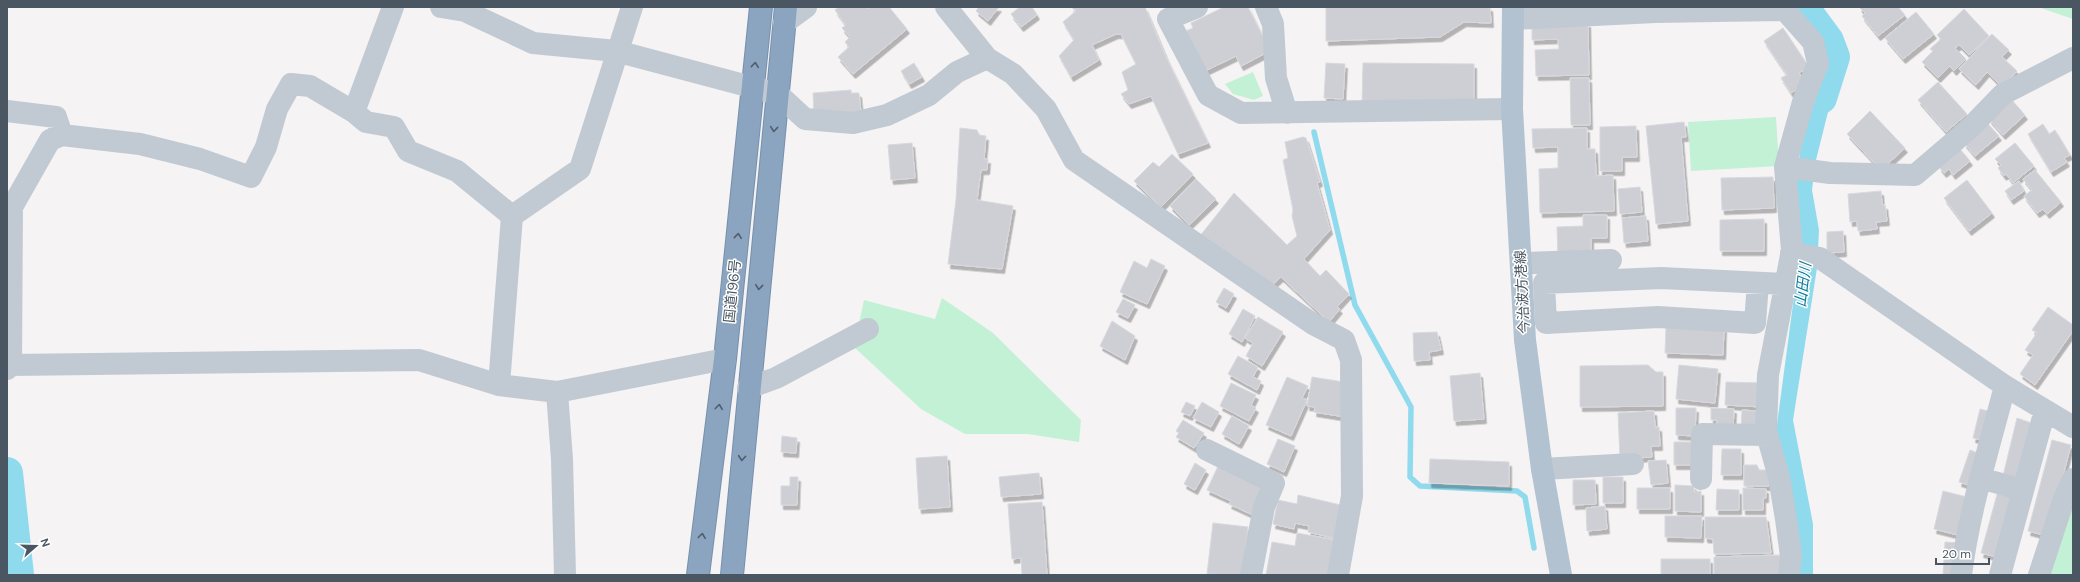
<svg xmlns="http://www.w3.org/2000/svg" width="2080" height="582" font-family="'DM Sans','Noto Sans JP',sans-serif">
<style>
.green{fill:#c3f1d5}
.water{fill:#90daee}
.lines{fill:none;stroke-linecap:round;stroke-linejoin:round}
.stream{stroke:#90daee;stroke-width:5.5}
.river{stroke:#90daee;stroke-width:32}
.building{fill:#cdcfd5;stroke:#d7d9de;filter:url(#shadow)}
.highway-casing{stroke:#7690ad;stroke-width:24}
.minor{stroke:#c1cad2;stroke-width:22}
.major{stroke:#b3c2d1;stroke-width:22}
.highway{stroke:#8ba5c1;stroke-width:22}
.oneway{stroke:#505e6b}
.labels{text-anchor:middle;stroke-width:3;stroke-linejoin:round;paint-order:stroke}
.street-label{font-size:14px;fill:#4a5661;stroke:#fff}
.water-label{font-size:15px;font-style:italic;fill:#0c7c9b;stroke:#fff}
</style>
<defs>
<filter id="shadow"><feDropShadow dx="2.5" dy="4.5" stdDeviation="0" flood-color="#0004"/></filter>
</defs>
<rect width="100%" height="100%" fill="#f5f3f3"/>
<path class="green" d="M 2038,7 L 2073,7 L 2073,19 Z
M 1253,72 L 1263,96 L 1254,100 L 1233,94 L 1225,84 Z
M 1776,117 L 1779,166 L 1691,171 L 1688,122 Z
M 942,298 L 993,333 L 1081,420 L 1079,442 L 1028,434 L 965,434 L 921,409 L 854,347 L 864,300 L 935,319 Z
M 2073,501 L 2073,575 L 2048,575 Z"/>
<path class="water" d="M 1827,55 L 1841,60 L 1816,160 L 1812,190 L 1819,230 L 1817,268 L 1793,420 L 1813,524 L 1813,575 L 1797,575 L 1776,432 L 1795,289 L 1797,181 L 1801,141 Z"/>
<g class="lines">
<path class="stream" d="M 1314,132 L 1355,305 L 1411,407 L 1410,477 L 1420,486 L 1517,491 L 1525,497 L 1534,548"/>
<path class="river" d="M 1803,7 L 1828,41 L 1834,57 L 1821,98
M 7,473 L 18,575"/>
</g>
<path class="building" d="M 839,7 L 867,7 L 868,9 L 871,7 L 889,7 L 907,29 L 853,74 L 838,57 L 849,47 L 845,42 L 850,37 L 842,28 L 846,25 L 835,10 Z
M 979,7 L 999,7 L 988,21 L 976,11 Z
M 1020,7 L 1032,7 L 1037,15 L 1021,27 L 1011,14 Z
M 1071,7 L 1145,7 L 1166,57 L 1208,143 L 1178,154 L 1151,96 L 1129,104 L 1121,94 L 1128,90 L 1122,72 L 1136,64 L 1121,34 L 1116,34 L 1092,45 L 1099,60 L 1071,77 L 1059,56 L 1074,40 L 1063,22 L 1076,11 Z
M 1224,7 L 1248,7 L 1270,51 L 1241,66 L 1236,56 L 1201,73 L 1181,33 L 1193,28 L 1191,23 Z
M 1326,7 L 1490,7 L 1491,23 L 1464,22 L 1440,37 L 1326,41 Z
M 1859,7 L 1898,7 L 1905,15 L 1878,36 L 1862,16 L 1865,13 Z
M 1964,9 L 1989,36 L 1969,55 L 1959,45 L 1955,48 L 1966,59 L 1954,71 L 1950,66 L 1938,78 L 1922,62 L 1933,51 L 1930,49 L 1941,39 L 1937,35 Z
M 1916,12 L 1934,34 L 1903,59 L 1885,38 Z
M 1588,23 L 1589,75 L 1536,76 L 1535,50 L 1559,49 L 1558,39 L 1532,40 L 1532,25 Z
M 1783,28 L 1809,67 L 1799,73 L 1806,83 L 1791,93 L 1781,78 L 1787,75 L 1764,41 Z
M 1992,34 L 2009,50 L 2002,57 L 2017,71 L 2002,87 L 1987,72 L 1976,85 L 1959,69 Z
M 914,63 L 922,77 L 909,84 L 901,71 Z
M 1326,63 L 1345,64 L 1343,99 L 1324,98 Z
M 1363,63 L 1474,64 L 1474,105 L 1362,104 Z
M 1570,78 L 1589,78 L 1590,125 L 1571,125 Z
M 1938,82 L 1967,114 L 1946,132 L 1918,100 Z
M 851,90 L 851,93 L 859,93 L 861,113 L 814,114 L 813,93 Z
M 2011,99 L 2025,115 L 2003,135 L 1989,119 Z
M 1870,111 L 1905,148 L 1881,170 L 1847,134 Z
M 1684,122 L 1686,137 L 1681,137 L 1688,221 L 1656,224 L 1646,126 Z
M 1987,123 L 1999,136 L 1975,156 L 1964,143 Z
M 2043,124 L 2049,134 L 2055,130 L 2070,155 L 2064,158 L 2067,162 L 2051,172 L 2028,134 Z
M 1636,126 L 1637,157 L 1622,157 L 1622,171 L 1600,171 L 1600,127 Z
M 960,128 L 977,130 L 979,135 L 986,136 L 984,159 L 988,159 L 987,170 L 981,170 L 977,200 L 1013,206 L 1002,269 L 948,264 L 956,200 Z
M 1587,128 L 1587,149 L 1595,149 L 1596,176 L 1613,175 L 1614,211 L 1540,213 L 1539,169 L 1558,168 L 1558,147 L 1533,148 L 1532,129 Z
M 1303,137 L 1306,138 L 1320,182 L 1317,183 L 1330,230 L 1304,259 L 1320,276 L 1326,270 L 1349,294 L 1337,307 L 1340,309 L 1329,322 L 1281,277 L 1270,287 L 1200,236 L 1234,193 L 1287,245 L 1297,236 L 1292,216 L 1293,210 L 1283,160 L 1288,158 L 1285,142 Z
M 912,143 L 915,178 L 891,180 L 888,145 Z
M 2015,143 L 2034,166 L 2013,183 L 2006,174 L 2004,176 L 1998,168 L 2001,165 L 1995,159 Z
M 1960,149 L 1970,161 L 1953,175 L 1949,169 L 1944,173 L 1939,167 Z
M 1172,154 L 1193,174 L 1161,207 L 1134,181 L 1153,162 L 1159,167 Z
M 2035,170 L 2061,202 L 2047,214 L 2043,209 L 2037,213 L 2024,196 L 2032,190 L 2023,179 Z
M 1773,177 L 1774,208 L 1722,210 L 1721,178 Z
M 1196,179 L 1216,199 L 1189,225 L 1170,206 Z
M 1967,180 L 1992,213 L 1969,231 L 1944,198 Z
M 2019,181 L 2024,191 L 2011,200 L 2005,191 Z
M 1640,187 L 1642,212 L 1620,214 L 1618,189 Z
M 1881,191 L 1882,205 L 1885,205 L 1887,221 L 1876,222 L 1877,229 L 1858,231 L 1857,221 L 1850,222 L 1848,194 Z
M 1583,215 L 1607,215 L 1607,238 L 1591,238 L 1591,258 L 1558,258 L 1557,227 L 1583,226 Z
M 1646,216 L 1648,241 L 1624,243 L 1622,218 Z
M 1764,219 L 1764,251 L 1720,251 L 1720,220 Z
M 1843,231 L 1844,252 L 1827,253 L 1827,232 Z
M 1151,259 L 1165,266 L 1147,304 L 1120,292 L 1134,261 L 1147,268 Z
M 1224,288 L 1234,294 L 1226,308 L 1216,302 Z
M 1123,299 L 1135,305 L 1128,318 L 1116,312 Z
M 2048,307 L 2073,325 L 2073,331 L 2035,385 L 2020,374 L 2033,355 L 2025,350 L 2037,333 L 2032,330 Z
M 1243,309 L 1255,316 L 1242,342 L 1229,334 Z
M 1258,317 L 1283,332 L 1262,366 L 1246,356 L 1253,343 L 1245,338 Z
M 1112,321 L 1135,336 L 1125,360 L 1100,346 Z
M 1666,327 L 1724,328 L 1723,355 L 1665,353 Z
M 1437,332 L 1441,350 L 1429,352 L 1430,360 L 1414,361 L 1413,333 Z
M 1238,356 L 1258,367 L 1253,377 L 1261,381 L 1257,390 L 1228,374 Z
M 1648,365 L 1656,372 L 1663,372 L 1663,406 L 1580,407 L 1580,366 Z
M 1679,365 L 1718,369 L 1715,403 L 1676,399 Z
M 1480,373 L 1484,419 L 1454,421 L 1450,376 Z
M 1287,377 L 1308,386 L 1302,398 L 1307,400 L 1291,436 L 1266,425 Z
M 1312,377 L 1350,383 L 1345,417 L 1314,412 L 1315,407 L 1307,406 Z
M 1726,382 L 1763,383 L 1762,407 L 1725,405 Z
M 1231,383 L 1256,395 L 1251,405 L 1256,408 L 1249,421 L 1220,406 Z
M 1186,402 L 1195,406 L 1190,416 L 1181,412 Z
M 1202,402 L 1219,412 L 1211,427 L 1193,418 Z
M 1676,408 L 1696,408 L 1695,436 L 1676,435 Z
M 1711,408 L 1734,409 L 1733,430 L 1716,429 L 1717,420 L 1711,420 Z
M 1980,409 L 1996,413 L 1989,442 L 1973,438 Z
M 1742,410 L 1757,411 L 1760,432 L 1741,431 Z
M 1654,411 L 1655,427 L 1659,427 L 1660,446 L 1651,446 L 1652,457 L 1620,459 L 1618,413 Z
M 1232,416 L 1249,426 L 1239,444 L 1222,434 Z
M 2017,418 L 2037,425 L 2020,485 L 2002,480 Z
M 1183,420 L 1204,433 L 1194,448 L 1176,437 L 1179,433 L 1176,431 Z
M 782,436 L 797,438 L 796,453 L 781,452 Z
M 1278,439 L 1295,446 L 1284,472 L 1267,464 Z
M 2052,440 L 2071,445 L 2047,536 L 2028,531 Z
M 1674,442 L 1693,442 L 1692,465 L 1674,465 Z
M 1722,449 L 1741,449 L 1741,475 L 1721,475 Z
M 1970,450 L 1985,456 L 1974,487 L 1959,482 Z
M 947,456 L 950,507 L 919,509 L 916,458 Z
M 1430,459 L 1509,462 L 1509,486 L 1429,483 Z
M 1666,460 L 1668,483 L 1651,485 L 1648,461 Z
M 1195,463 L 1206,470 L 1195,490 L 1184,484 Z
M 1219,464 L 1268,486 L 1255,516 L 1229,504 L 1231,501 L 1207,490 Z
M 1744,465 L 1757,465 L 1759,470 L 1770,470 L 1769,486 L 1744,486 Z
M 1039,473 L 1041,494 L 1001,497 L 999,477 Z
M 790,477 L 798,477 L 797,505 L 781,505 L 781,486 L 790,486 Z
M 1603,477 L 1623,477 L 1623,503 L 1603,503 Z
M 1573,480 L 1595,480 L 1596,504 L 1573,505 Z
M 1675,485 L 1694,486 L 1694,492 L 1701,491 L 1701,512 L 1675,511 Z
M 1637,488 L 1670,488 L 1670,509 L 1637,509 Z
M 1743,488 L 1766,489 L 1766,498 L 1763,498 L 1763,510 L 1743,510 Z
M 1717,489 L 1739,490 L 1739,510 L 1716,510 Z
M 1943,491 L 1971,498 L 1962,536 L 1934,529 Z
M 1998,491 L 2017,496 L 2001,558 L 1981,553 Z
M 1298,495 L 1345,506 L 1338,539 L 1308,532 L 1309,526 L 1295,523 L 1294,529 L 1273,524 L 1278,500 L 1297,504 Z
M 1042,502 L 1047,575 L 1022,575 L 1021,558 L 1012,559 L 1008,504 Z
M 1605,506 L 1607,529 L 1587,531 L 1586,508 Z
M 1665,516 L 1702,516 L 1701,538 L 1665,537 Z
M 1705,517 L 1766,517 L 1771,553 L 1714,554 L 1713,539 L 1705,538 Z
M 1213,523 L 1248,527 L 1242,575 L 1207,574 Z
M 1297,533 L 1341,541 L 1335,575 L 1266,575 L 1272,542 L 1295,546 Z
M 1945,542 L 1960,543 L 1958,575 L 1943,575 Z
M 1780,555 L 1782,575 L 1714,575 L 1714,557 Z
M 1661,559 L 1710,559 L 1710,575 L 1661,575 Z"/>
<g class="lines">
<g class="highway-casing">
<path id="highway" d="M 698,575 L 725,359 L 761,7
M 732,575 L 786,7"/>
</g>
<path class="minor" d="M 393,7 L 354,112 L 366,122 L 394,127 L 408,151 L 457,171 L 512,216
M 441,7 L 465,11 L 533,43 L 616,51 L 778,94 L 805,119 L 853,123 L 887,115 L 929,95 L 957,72 L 987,58 L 1013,74 L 1046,109 L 1074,160 L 1313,324 L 1344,340 L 1351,360 L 1352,496 L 1338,575
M 946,7 L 987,58
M 1197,7 L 1168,19 L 1208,95 L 1241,113 L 1512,109
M 1266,7 L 1273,24 L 1276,78 L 1287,113
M 1782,7 L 1813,42 L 1818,63 L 1803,102 L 1785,167 L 1792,250 L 1768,375 L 1766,431 L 1779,477 L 1786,519 L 1791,556 L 1789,575
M 1513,19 L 1655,12 L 1785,10
M 784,23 L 806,7
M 7,111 L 56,117 L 62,135
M 1785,167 L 1830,173 L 1915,175 L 1970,128 L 2003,94 L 2073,58
M 512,216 L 580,169 L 632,7
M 1791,253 L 1820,258 L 2005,386 L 2073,427
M 1521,263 L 1611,260
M 1758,283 L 1755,323 L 1658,317 L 1546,323 L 1544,283 L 1661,278 L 1785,284
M 11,365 L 419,360 L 499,385 L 557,392 L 562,459 L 565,575
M 7,369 L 11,365 L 12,207 L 50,140 L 62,135 L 140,144 L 200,159 L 251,177 L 266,147 L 277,109 L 291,84 L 310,86 L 354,112
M 499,385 L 512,216
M 748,388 L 776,378 L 868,329
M 557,392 L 725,359
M 1207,450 L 1274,483 L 1264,507 L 1251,575
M 1542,469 L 1633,464
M 1980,478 L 2023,490
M 1701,479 L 1702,434 L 1767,435
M 1961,575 C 1969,511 1989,448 2005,386
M 2000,575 L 2045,410
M 2039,575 L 2064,499 L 2073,479"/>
<path class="major" d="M 1513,7 L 1512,109 L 1525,340 L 1542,469 L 1561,575"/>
<use href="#highway" class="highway"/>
</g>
<defs><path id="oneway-chevron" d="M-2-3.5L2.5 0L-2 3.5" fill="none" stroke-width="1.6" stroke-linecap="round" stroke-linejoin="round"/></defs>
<g class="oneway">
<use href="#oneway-chevron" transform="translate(755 65) rotate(-84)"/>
<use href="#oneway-chevron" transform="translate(774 129) rotate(96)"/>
<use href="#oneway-chevron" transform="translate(738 236) rotate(-84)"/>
<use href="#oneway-chevron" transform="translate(759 287) rotate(96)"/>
<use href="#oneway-chevron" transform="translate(719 407) rotate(-83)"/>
<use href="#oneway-chevron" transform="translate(742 458) rotate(95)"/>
<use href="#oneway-chevron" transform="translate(702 536) rotate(-83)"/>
</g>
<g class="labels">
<g class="street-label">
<text transform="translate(732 291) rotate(-84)" y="5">国道196号</text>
<text transform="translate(1522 292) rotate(-93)" y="5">今治波方港線</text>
</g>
<g class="water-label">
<text transform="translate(1803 285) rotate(-83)" y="5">山田川</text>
</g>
</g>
<rect width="2080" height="582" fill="none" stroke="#4a5661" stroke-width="16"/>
<g transform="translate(36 546) rotate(70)" stroke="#ffffff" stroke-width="3" paint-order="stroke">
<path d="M0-3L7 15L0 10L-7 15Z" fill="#4a5661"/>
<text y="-6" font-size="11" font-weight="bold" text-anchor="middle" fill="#4a5661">N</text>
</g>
<path d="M1936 558v6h53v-6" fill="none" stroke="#4a5661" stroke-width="2"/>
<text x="1942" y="558" font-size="12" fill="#4a5661" stroke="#ffffff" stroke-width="3" paint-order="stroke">20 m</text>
</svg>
